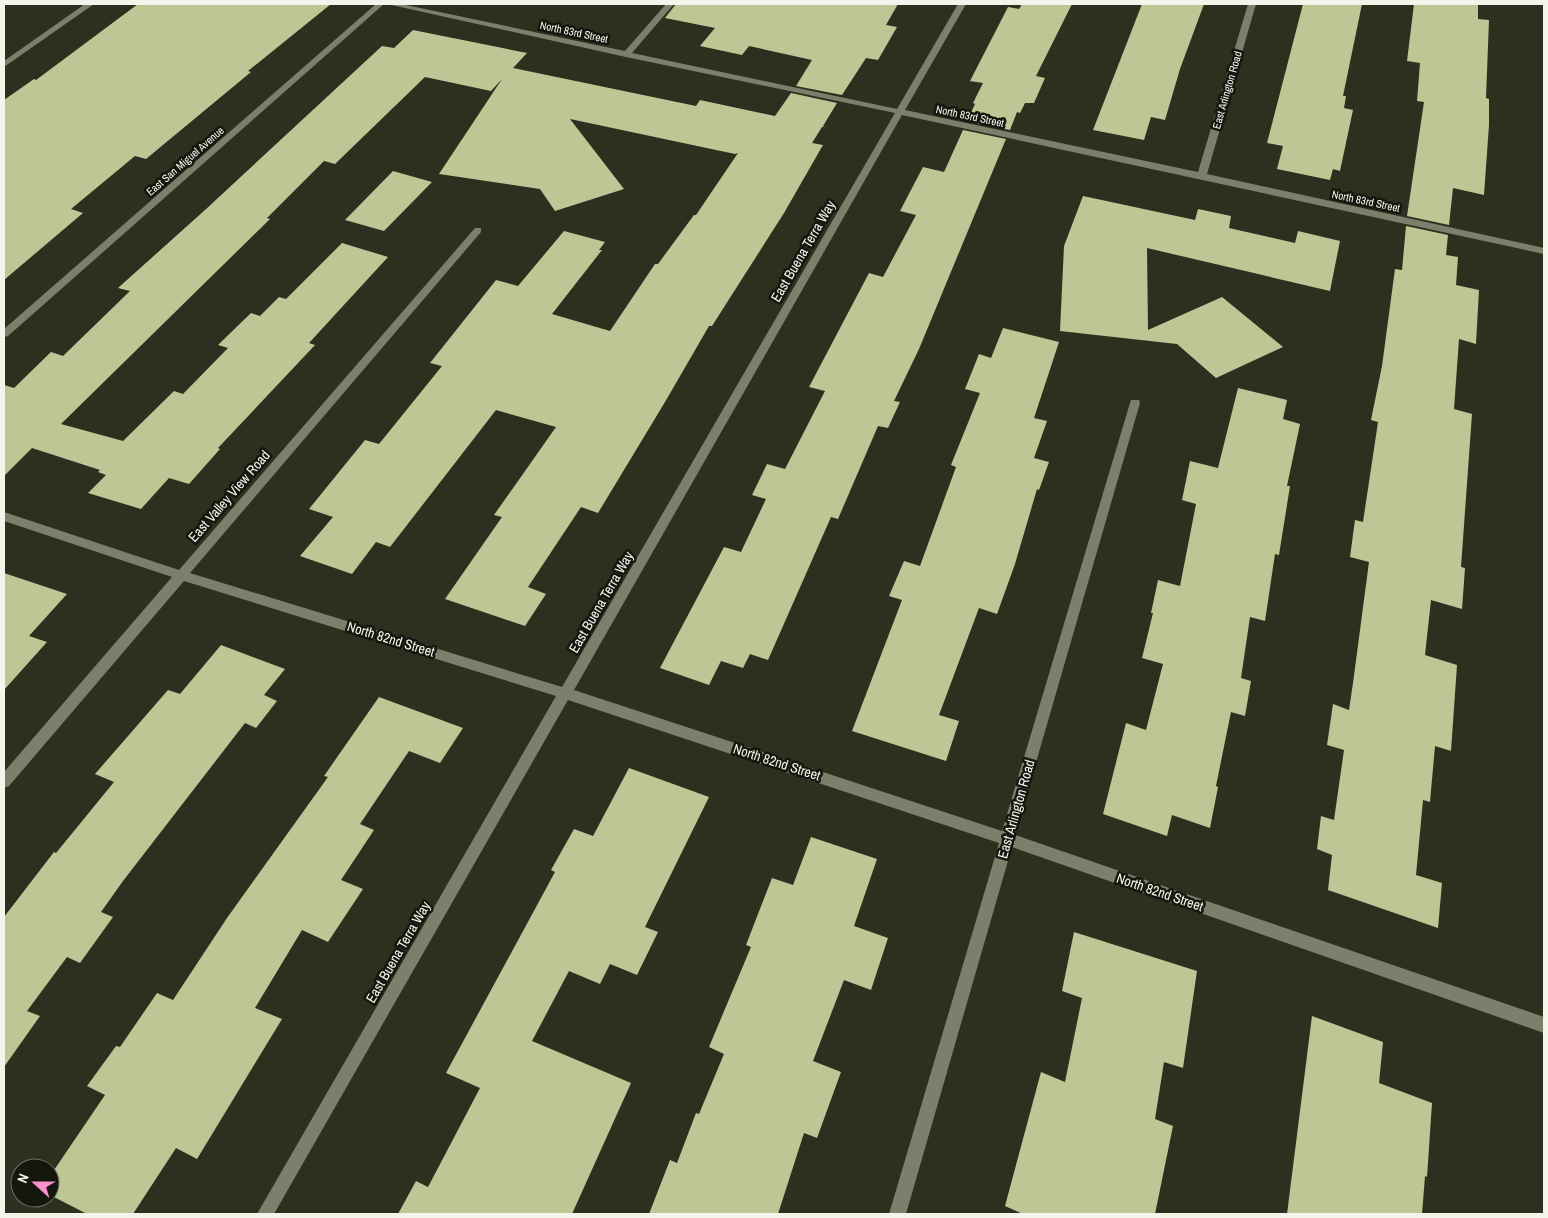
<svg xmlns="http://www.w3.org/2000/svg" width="1548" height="1218" font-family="'Archivo Narrow',sans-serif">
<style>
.building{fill:#bdc795}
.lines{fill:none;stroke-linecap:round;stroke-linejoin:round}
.street{fill:#7b7f6b;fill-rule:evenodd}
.labels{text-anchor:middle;stroke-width:5;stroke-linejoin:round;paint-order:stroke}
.far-street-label{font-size:11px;fill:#f2f5ea;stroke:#15170f}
.street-label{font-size:14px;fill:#f2f5ea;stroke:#15170f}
</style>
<rect width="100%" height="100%" fill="#2d301f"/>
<path class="building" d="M 138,4 L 331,4 L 248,71 L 251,72 L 146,159 L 135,156 L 71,209 L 83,213 L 4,280 L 4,100 L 34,79 L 36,80 Z
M 676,4 L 898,4 L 886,25 L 897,27 L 878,60 L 866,58 L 842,95 L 796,86 L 812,60 L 749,46 L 742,55 L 700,46 L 715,28 L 665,18 Z
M 1022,4 L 1072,4 L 1036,76 L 1045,78 L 1034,103 L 1025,103 L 1020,113 L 1017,112 L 1010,130 L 967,121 L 975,104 L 973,103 L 983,83 L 970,81 L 1008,7 L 1019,9 Z
M 1142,4 L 1204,4 L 1180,69 L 1165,120 L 1151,117 L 1144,140 L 1093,130 Z
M 1303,4 L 1362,4 L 1343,96 L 1346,96 L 1344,108 L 1353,110 L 1340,171 L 1333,169 L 1330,180 L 1277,169 L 1283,146 L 1267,143 Z
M 1414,4 L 1478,4 L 1478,19 L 1489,20 L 1486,98 L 1489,99 L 1489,125 L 1484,195 L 1453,188 L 1449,225 L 1407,216 L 1424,102 L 1417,101 L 1420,63 L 1407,61 Z
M 413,30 L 527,53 L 513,68 L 696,106 L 700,100 L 775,116 L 791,93 L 837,103 L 823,126 L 825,126 L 822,127 L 812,143 L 823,145 L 784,213 L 712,326 L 709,326 L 665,402 L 598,513 L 581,507 L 528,587 L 546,594 L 525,626 L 445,599 L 502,517 L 494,515 L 556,427 L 496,410 L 390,547 L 376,542 L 352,574 L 300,556 L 333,517 L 309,509 L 365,440 L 379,444 L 442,366 L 430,363 L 496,280 L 518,286 L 564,231 L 605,242 L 599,250 L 602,250 L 552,314 L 610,331 L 655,264 L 658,264 L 694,215 L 696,215 L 738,153 L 735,154 L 570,119 L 624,189 L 555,211 L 540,189 L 439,174 L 502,79 L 491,91 L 425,77 L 335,164 L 324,161 L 267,218 L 270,219 L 61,424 L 123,441 L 174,391 L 183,394 L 228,348 L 218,345 L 251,313 L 260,316 L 279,297 L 286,299 L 342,243 L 388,257 L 309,343 L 315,345 L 218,448 L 220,449 L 189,484 L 169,478 L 141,509 L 88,493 L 106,475 L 98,472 L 100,470 L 32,448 L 4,476 L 4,385 L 14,388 L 51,352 L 63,356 L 130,291 L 118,288 L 205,210 L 382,46 L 394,48 Z
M 963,130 L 1006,139 L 919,349 L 894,401 L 900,402 L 888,428 L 878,426 L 838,519 L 831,517 L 768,660 L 750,654 L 743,668 L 721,661 L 709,685 L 660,668 L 724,547 L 741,552 L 766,499 L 752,495 L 767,464 L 785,469 L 825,391 L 809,387 L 869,273 L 883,277 L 916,215 L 900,211 L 923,167 L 944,172 Z
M 393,171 L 432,182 L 384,231 L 345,220 Z
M 1083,196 L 1195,220 L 1198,209 L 1231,216 L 1229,228 L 1295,243 L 1298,231 L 1340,241 L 1330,291 L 1147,248 L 1148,330 L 1222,297 L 1283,347 L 1216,378 L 1177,344 L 1060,331 L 1064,246 Z
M 1406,226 L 1448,235 L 1446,255 L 1458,257 L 1456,285 L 1479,290 L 1476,344 L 1459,339 L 1454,409 L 1472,414 L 1461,567 L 1465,568 L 1462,609 L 1431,600 L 1425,655 L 1457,665 L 1451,751 L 1435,746 L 1430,802 L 1423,800 L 1416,875 L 1442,883 L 1438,928 L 1328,890 L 1332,855 L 1317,849 L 1321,816 L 1334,820 L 1344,750 L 1327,745 L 1333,704 L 1349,710 L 1353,683 L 1369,562 L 1350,557 L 1355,520 L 1363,522 L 1378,422 L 1371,420 L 1382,366 L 1395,269 L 1402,270 Z
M 1003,328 L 1059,342 L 1034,418 L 1047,421 L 1034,458 L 1049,462 L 1039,490 L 1037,489 L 1015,564 L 997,614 L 979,608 L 939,715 L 959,721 L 946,761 L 852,731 L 902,600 L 889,596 L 904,561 L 920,566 L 956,467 L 951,465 L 980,393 L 965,389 L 979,354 L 991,358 Z
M 1238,388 L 1287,400 L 1283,419 L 1300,424 L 1287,486 L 1290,486 L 1279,555 L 1275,554 L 1265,621 L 1250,617 L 1241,678 L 1251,681 L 1245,716 L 1231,712 L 1216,786 L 1218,787 L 1210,828 L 1172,815 L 1167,836 L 1103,814 L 1126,723 L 1146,730 L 1163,664 L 1142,658 L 1153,613 L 1151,613 L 1158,580 L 1180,586 L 1196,504 L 1182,500 L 1190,461 L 1218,468 Z
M 4,573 L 67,594 L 29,636 L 47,642 L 4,690 Z
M 221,645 L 285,669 L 264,695 L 277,701 L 256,728 L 245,723 L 123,881 L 101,912 L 113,917 L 80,963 L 67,957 L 27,1011 L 40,1016 L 4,1067 L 4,917 L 54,852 L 56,853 L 114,782 L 95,774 L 168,690 L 180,694 Z
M 379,697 L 463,728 L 440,763 L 409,751 L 360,824 L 374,830 L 341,880 L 363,889 L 328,942 L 302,930 L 255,1008 L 282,1019 L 197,1159 L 176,1148 L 133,1214 L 87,1214 L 50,1195 L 50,1176 L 105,1095 L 87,1086 L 116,1046 L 120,1047 L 157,993 L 173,1000 L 227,918 L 328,777 L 324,776 Z
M 629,768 L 709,797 L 645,927 L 658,932 L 637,975 L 610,964 L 600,984 L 569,971 L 532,1041 L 631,1083 L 572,1214 L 398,1214 L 416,1181 L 428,1187 L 480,1088 L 446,1073 L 555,872 L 551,870 L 574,829 L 593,836 Z
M 811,837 L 877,859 L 854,926 L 888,938 L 871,990 L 844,980 L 813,1061 L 841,1072 L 817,1138 L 804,1133 L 778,1214 L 649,1214 L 670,1160 L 677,1163 L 696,1113 L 699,1114 L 724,1054 L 709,1047 L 751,947 L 746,945 L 772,878 L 793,885 Z
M 1074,932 L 1197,971 L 1183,1068 L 1164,1062 L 1155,1119 L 1173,1126 L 1155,1214 L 1023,1214 L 1005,1206 L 1041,1072 L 1065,1082 L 1082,998 L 1062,991 Z
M 1312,1016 L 1383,1042 L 1379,1083 L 1432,1103 L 1427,1177 L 1425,1176 L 1422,1214 L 1287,1214 Z"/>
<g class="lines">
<path class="street" d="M 85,4 L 94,4 L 4,67 L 4,61 Z
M 376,4 L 384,4 L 8,336 L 4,337 L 4,329 Z
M 387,4 L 401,4 L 625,51 L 666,4 L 674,4 L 632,53 L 897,109 L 958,4 L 966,4 L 905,110 L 1198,172 L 1248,4 L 1256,4 L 1207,174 L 1544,248 L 1544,254 L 902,115 L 574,690 L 1002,831 L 1130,403 L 1131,400 L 1139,400 L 1140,403 L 1015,835 L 1544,1017 L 1544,1033 L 1012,847 L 906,1214 L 889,1214 L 999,843 L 568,700 L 274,1214 L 257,1214 L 556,696 L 184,581 L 9,786 L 4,788 L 4,772 L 172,577 L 4,521 L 4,512 L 179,570 L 475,228 L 481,228 L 481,232 L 190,573 L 562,687 L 895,113 L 626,57 Z"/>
</g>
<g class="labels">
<g class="far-street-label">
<text transform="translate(574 32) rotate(12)" y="4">North 83rd Street</text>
<text transform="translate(1227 90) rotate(-74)" y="4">East Arlington Road</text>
<text transform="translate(970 116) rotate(12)" y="4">North 83rd Street</text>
<text transform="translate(185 161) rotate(-41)" y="4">East San Miguel Avenue</text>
<text transform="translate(1366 201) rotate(12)" y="4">North 83rd Street</text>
</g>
<g class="street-label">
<text transform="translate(803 251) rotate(-60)" y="5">East Buena Terra Way</text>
<text transform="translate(229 496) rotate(-49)" y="5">East Valley View Road</text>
<text transform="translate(601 602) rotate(-60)" y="5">East Buena Terra Way</text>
<text transform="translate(391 639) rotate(17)" y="5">North 82nd Street</text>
<text transform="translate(777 762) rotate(18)" y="5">North 82nd Street</text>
<text transform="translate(1016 809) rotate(-74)" y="5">East Arlington Road</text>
<text transform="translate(1160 892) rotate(19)" y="5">North 82nd Street</text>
<text transform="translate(398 952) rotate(-60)" y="5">East Buena Terra Way</text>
</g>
</g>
<rect width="1548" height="1218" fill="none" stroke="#f2f5ea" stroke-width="10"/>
<g transform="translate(35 1183) rotate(291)"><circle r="24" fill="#15170f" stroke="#6d7067"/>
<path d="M0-4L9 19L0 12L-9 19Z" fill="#f890cb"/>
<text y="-8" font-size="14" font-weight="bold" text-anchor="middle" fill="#f2f5ea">N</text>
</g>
</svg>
